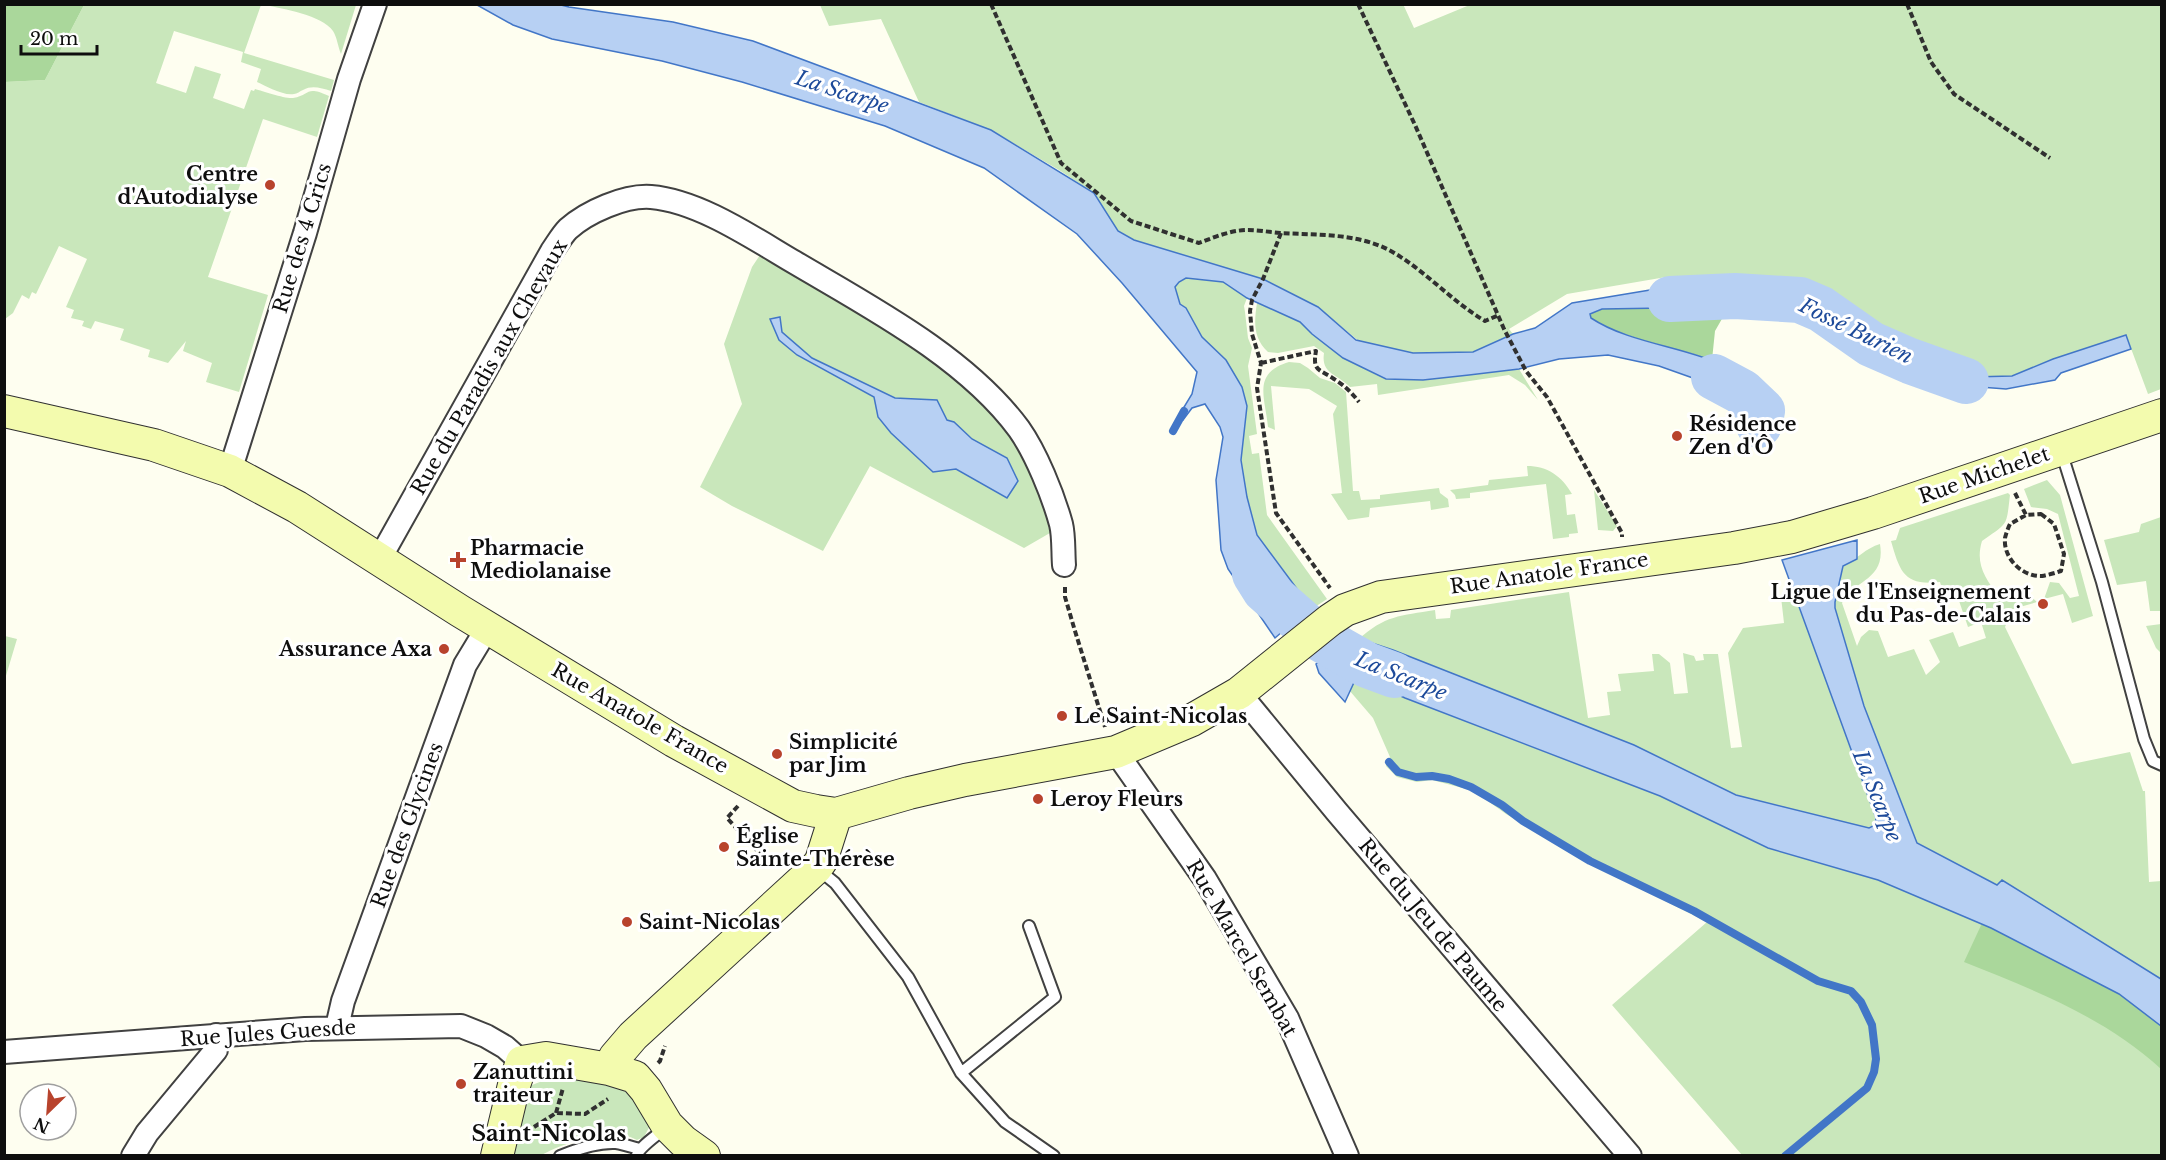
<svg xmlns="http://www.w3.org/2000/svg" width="2166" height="1160" font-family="'Libre Baskerville',serif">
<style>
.green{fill:#c9e7bb}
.forest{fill:#aad79b}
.water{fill:#b7d0f3;stroke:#4276c7;stroke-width:1.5}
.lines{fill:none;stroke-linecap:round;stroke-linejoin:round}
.stream{stroke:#4276c7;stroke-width:8}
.river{stroke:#b7d0f3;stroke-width:46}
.lane-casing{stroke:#414141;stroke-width:14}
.street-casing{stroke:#414141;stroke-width:26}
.secondary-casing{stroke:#303030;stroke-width:34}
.path{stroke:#303030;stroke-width:4;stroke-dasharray:6 3;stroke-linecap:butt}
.lane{stroke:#fff;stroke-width:10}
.street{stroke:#fff;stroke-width:22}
.secondary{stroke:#f3fbae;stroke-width:32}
.poi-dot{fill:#b8432d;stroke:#fff;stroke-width:2}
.labels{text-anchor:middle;stroke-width:6;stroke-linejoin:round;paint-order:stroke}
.poi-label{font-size:20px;font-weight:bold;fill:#0e0e0e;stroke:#fff;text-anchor:start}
.street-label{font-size:20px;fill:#0e0e0e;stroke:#fff}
.water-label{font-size:21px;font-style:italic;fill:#1d4a9a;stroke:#fff}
.quarter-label{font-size:22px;font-weight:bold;fill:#0e0e0e;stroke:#fff}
</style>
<rect width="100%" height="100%" fill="#fefef0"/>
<path class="green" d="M 1403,4 L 1414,28 L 1472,4 L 2161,5 L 2161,389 L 2148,394 L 2126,335 L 2053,359 L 2012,376 L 1971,377 L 1900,351 L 1818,302 L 1781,286 L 1738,285 L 1704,289 L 1669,287 L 1666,277 L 1567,294 L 1509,329 L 1513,334 L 1473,352 L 1413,353 L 1360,342 L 1318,307 L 1263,279 L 1134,240 L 1118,231 L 1094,193 L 1059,170 L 991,130 L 919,102 L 881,19 L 829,26 L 820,5 Z
M 84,5 L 261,5 L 244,53 L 334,80 L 331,91 C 321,88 312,85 303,90 C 300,91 297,94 294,94 C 283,96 266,86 257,82 L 261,69 L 241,62 L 243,52 L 174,31 L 156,83 L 186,93 L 195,66 L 221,74 L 213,98 L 244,109 L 251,90 L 254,91 L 255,89 C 263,91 285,99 293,98 C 311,95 305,85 329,96 L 317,137 L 263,119 L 208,277 L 268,295 L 239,392 L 206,382 L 212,363 L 183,351 L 186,341 L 168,363 L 148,357 L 150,350 L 120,340 L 124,329 L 95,321 L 91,329 L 82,326 L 84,321 L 71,318 L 74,310 L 66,307 L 87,259 L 59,246 L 36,294 L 32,292 L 29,299 L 22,295 L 13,313 L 5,319 L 5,82 L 45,80 Z
M 265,5 L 356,5 L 341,54 C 338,47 337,37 333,31 C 322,15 283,9 265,5 Z
M 766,246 L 988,394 L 1062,526 L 1024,548 L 870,466 L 823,551 L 732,506 L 700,487 L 742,404 L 724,344 L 752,267 Z
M 1186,278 L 1223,282 L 1247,298 L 1244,306 L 1245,312 L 1248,338 L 1252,348 L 1248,366 L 1257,434 L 1249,436 L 1252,454 L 1259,453 L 1267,515 L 1327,599 L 1315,607 L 1303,597 L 1257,535 L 1247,497 L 1241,460 L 1247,406 L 1242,388 L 1226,360 L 1202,337 L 1186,308 L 1180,304 L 1175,287 L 1179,282 Z
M 1257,303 L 1300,322 L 1312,334 L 1386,379 L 1423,380 L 1519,369 L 1538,400 L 1525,385 L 1509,375 L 1378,395 L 1377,384 L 1350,387 C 1336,373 1321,374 1324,353 L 1314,346 L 1278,353 L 1268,352 C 1253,338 1254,322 1257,303 Z
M 1289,362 L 1300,363 L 1308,368 L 1320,378 L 1335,383 L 1346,392 L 1353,491 L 1359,491 L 1361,500 L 1380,499 L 1380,495 L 1439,488 L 1440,493 L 1448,499 L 1449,507 L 1431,510 L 1430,501 L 1370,508 L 1369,517 L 1348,520 L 1331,494 L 1342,493 L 1333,414 L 1337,406 L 1309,389 L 1271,386 L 1275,430 L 1268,427 C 1265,397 1252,373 1289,362 Z
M 1527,466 C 1547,466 1562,476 1572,494 L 1565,495 L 1567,515 L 1575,514 L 1578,533 L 1569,534 L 1569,537 L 1553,539 L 1546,484 L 1470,493 L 1470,498 L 1456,499 L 1455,495 L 1450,490 L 1488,485 L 1489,480 L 1528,476 Z
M 2047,480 L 2060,495 L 2093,616 L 2072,623 L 2063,594 L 2044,599 L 2050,582 L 2059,583 L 2070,598 L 2079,596 L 2058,514 L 2047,509 L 2031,507 L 2024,489 Z
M 1594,490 L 1617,526 L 1613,531 L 1598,530 Z
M 2008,493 L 2010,495 C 2006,527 2009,522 1982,541 C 1975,564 1985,578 1999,597 L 2024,590 L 2037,602 L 2013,609 L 2005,627 L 2072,764 L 2130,752 L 2143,791 L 2145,791 L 2149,882 L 2161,881 L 2161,979 L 2001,880 L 1998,885 L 1917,843 L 1864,706 L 1835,608 L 1835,602 L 1843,566 C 1857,559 1866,548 1880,544 C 1886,581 1854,579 1842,603 L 1857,646 L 1861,637 L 1869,630 L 1878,631 L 1888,657 L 1914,649 L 1926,675 L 1940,662 L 1929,640 L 1953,632 L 1959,647 L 1986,638 L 1981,622 L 1968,627 L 1957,595 L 1945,599 L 1940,582 C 1904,586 1900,572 1891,541 L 1896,540 L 1900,528 Z
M 2161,517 L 2162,517 L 2161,622 L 2160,611 L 2150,611 L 2146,581 L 2117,585 L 2104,540 L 2139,532 L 2141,524 Z
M 1569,592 L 1588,718 L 1610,715 L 1607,692 L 1621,691 L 1618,674 L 1654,671 L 1652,654 L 1659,654 L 1670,663 L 1674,694 L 1688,693 L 1683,653 L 1694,656 L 1696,661 L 1704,660 L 1703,654 L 1718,654 L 1731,748 L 1742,747 L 1728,653 L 1743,628 L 1784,623 L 1781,597 L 1796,597 L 1876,818 L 1875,825 L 1866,828 L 1736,795 L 1634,745 L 1393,650 L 1358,640 C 1385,615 1400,616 1435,610 L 1436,619 L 1450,618 L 1451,610 Z
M 2161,624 L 2162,624 L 2161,653 L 2156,648 L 2146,626 Z
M 5,636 L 17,639 L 5,679 L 4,636 Z
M 1357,676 L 1405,698 L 1660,796 L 1768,848 L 1878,880 L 1906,864 L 2161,1004 L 2161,1155 L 1742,1155 L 1612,1005 L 1707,922 L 1586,861 L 1506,814 L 1474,791 L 1432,780 L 1417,782 L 1397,777 L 1386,766 L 1390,757 L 1373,718 L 1349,690 Z
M 555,1076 L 627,1085 L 653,1120 L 644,1137 L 637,1140 C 612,1127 580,1139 556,1148 C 550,1150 544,1155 539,1155 C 528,1157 517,1155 506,1156 L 520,1097 L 532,1085 Z"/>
<path class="forest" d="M 5,4 L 84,5 L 45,80 L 5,82 Z
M 1735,296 L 1715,331 L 1712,360 C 1673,346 1625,340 1591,318 L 1590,314 L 1602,309 L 1665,308 Z
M 2002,880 L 2161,979 L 2161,1069 C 2106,1018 2034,990 1964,962 Z"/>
<path class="water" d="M 477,5 L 561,5 L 569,7 L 673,22 L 753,41 L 991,130 L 1094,193 L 1118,231 L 1134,240 L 1263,279 L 1318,307 L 1356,340 L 1413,353 L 1473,352 L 1513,334 L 1535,328 L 1572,303 L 1668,287 L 1704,289 L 1738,285 L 1781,286 L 1818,302 L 1900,351 L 1971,377 L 2012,376 L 2053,359 L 2126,335 L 2131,349 L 2061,373 L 2055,380 L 2006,389 L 1967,386 L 1871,344 L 1821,309 L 1800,300 L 1735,296 L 1665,308 L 1602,309 L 1590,314 L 1591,318 C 1647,355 1735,344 1776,408 L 1770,419 L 1736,402 L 1721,388 L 1659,366 L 1608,355 L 1559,359 L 1519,369 L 1469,375 L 1423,380 L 1386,379 L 1343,358 L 1312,334 L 1300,322 L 1247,298 L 1223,282 L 1186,278 L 1179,282 L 1175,287 L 1180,304 L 1186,308 L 1202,337 L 1226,360 L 1242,387 L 1247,406 L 1241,460 L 1247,497 L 1257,535 L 1303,597 L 1315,607 L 1298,618 L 1275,638 L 1228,569 L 1221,550 L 1216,480 L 1223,437 L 1220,427 L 1205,404 L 1192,408 L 1183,420 L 1178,417 L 1192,394 L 1197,372 L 1122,283 L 1077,234 L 984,168 L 885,126 L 742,82 L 662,61 L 552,39 L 513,25 Z
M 780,317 L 782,332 L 812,358 L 895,398 L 937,400 L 947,420 L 954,422 L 972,439 L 1007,458 L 1018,481 L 1007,498 L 956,469 L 933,472 L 891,433 L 878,417 L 874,397 L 797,355 L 779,340 L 770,319 Z
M 1857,540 L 1857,559 L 1843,566 L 1835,602 L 1835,608 L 1864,706 L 1917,843 L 1997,885 L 2002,880 L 2161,979 L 2161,1026 L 2119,994 L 1991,928 L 1878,880 L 1768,848 L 1660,796 L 1405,698 L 1357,676 L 1345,702 L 1319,673 L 1316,664 L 1351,636 L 1393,650 L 1634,745 L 1736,795 L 1869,828 L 1875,825 L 1876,818 L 1782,560 Z"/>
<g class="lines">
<path class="stream" d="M 1173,431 L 1184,411
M 1389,762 L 1398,772 L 1416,777 L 1432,776 L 1449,779 L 1471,787 L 1502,805 L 1523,821 L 1590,861 L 1694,911 L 1818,981 L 1851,991 L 1861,1002 L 1872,1025 L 1876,1059 L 1874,1072 L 1867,1088 L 1785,1156"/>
<path class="river" d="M 1670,299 L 1735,296 L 1800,300 L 1821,309 L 1871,344 L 1910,361 L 1966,381
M 1714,377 L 1742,392 L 1762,411 L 1759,425
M 1255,574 L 1265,590 L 1321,639 L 1367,665 L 1394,675"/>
<g class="lane-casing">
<path id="lane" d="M 2061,451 L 2102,582 L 2144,739 L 2153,761 L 2162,765
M 819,870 L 835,883 L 908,977 L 961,1073 L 1005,1122 L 1054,1156
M 961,1073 L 1055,997 L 1029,926
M 637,1155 C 640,1146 658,1135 666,1127
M 560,1156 C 577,1149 598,1142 616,1143 C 623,1144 632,1147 639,1149"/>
</g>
<g class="street-casing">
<path id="street" d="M 230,471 L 305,233 L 349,79 L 375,4
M 379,560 L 552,251 C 557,244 562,235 568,229 C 587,212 625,195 651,197 C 699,201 753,238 794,262 C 870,307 966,357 1019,429 C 1036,453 1053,495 1061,524 C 1064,536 1063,552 1064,565
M 1239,693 L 1337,812 L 1630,1156
M 1116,752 L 1205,879 L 1287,1018 L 1347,1156
M 337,1027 L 343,1001 L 465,665 L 488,627
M 4,1052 L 305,1029 L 461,1026 L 486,1036 L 505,1047 L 522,1062
M 133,1156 L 147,1133 L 216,1050 L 216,1035"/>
</g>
<g class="secondary-casing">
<path id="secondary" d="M 4,411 L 154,445 L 230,471 L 297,507 L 460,611 L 674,741 L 793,806 L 816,811 L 836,814 L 909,793 L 965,780 L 1116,752 L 1192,720 L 1239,693 L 1330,620 L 1345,610 L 1381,597 L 1734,548 L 1792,537 L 1873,513 L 2162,415
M 609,1069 L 615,1057 L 633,1036 L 816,868 L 821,861 L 836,814
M 497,1156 L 514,1085 L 522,1062 L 546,1058 L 609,1069 L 635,1077 L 646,1090 L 667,1125 L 683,1141 L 704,1156"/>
</g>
<path class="path" d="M 991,4 L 1061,163 L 1131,221 L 1199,243 C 1215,237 1231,230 1248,230 C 1258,230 1269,232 1280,233 C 1315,235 1356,233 1389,250 C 1424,269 1451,301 1485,321 L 1499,315
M 1358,4 L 1415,125 L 1504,329 L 1526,371 L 1547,397 L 1622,533 L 1622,537
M 1907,4 L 1931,62 L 1954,94 L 2050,158
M 1281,233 L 1263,279 L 1252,300 L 1250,311 L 1252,334 L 1261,363 L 1257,388 L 1276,513 L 1330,588
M 1261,363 L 1316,351 C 1312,372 1320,369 1334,379 C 1344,385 1352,393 1359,402
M 2015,493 L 2026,515
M 2041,514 L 2054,524 L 2064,554 L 2061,571 C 2055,573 2048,575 2042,576 C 2022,577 2003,558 2005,538 C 2006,534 2008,528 2010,524 L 2026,515 Z
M 1065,587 L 1065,597 L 1075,631 L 1105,727
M 738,806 L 727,818 L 763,857
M 658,1063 L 660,1061 L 665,1046
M 556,1113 L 563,1088
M 534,1127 L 556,1113 L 585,1114 L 608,1099"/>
<use href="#lane" class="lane"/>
<use href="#street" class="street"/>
<use href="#secondary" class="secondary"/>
</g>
<g class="poi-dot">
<circle cx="270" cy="185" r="6"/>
<circle cx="1677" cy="436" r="6"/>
<path d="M455 551h6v6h6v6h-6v6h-6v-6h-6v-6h6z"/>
<circle cx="2043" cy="604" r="6"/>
<circle cx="444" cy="649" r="6"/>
<circle cx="1062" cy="716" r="6"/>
<circle cx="777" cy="754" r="6"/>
<circle cx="1038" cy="799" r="6"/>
<circle cx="724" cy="847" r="6"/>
<circle cx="627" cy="922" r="6"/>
<circle cx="461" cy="1084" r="6"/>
</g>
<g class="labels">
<g class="poi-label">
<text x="258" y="181" text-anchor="end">Centre<tspan x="258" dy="23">d'Autodialyse</tspan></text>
<text x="1689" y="431">Résidence<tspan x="1689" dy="23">Zen d'Ô</tspan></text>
<text x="470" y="555">Pharmacie<tspan x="470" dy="23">Mediolanaise</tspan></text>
<text x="2031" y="599" text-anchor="end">Ligue de l'Enseignement<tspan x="2031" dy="23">du Pas-de-Calais</tspan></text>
<text x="432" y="656" text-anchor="end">Assurance Axa</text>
<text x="1074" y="723">Le Saint-Nicolas</text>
<text x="789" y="749">Simplicité<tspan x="789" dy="23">par Jim</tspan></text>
<text x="1050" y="806">Leroy Fleurs</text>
<text x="736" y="843">Église<tspan x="736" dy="23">Sainte-Thérèse</tspan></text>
<text x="639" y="929">Saint-Nicolas</text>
<text x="473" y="1079">Zanuttini<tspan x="473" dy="23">traiteur</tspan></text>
</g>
<g class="street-label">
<text transform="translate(302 238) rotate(-73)" y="7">Rue des 4 Crics</text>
<text transform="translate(489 367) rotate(-60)" y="7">Rue du Paradis aux Chevaux</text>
<text transform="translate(1984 475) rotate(-19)" y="7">Rue Michelet</text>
<text transform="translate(1549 573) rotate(-8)" y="7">Rue Anatole France</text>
<text transform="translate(640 718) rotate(30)" y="7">Rue Anatole France</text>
<text transform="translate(407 825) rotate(-70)" y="7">Rue des Glycines</text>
<text transform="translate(1433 925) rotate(50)" y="7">Rue du Jeu de Paume</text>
<text transform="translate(1242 948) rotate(60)" y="7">Rue Marcel Sembat</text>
<text transform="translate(268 1033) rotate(-4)" y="7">Rue Jules Guesde</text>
</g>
<g class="water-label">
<text transform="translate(842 92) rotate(18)" y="7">La Scarpe</text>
<text transform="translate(1856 331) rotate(26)" y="7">Fossé Burien</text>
<text transform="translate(1401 676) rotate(22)" y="7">La Scarpe</text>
<text transform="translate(1877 796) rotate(68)" y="7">La Scarpe</text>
</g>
<g class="quarter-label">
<text x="549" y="1141">Saint-Nicolas</text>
</g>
</g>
<rect width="2166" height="1160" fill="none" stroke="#0e0e0e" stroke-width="12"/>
<g transform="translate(48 1112) rotate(205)"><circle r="28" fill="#ffffff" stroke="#9f9f9f" stroke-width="1.5"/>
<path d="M0-4.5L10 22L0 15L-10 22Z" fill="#b8432d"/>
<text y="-9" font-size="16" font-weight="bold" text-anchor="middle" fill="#0e0e0e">N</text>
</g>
<path d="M21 45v9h76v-9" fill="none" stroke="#0e0e0e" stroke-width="3"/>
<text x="30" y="45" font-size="18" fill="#0e0e0e" stroke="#ffffff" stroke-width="4.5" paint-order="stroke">20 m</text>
</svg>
